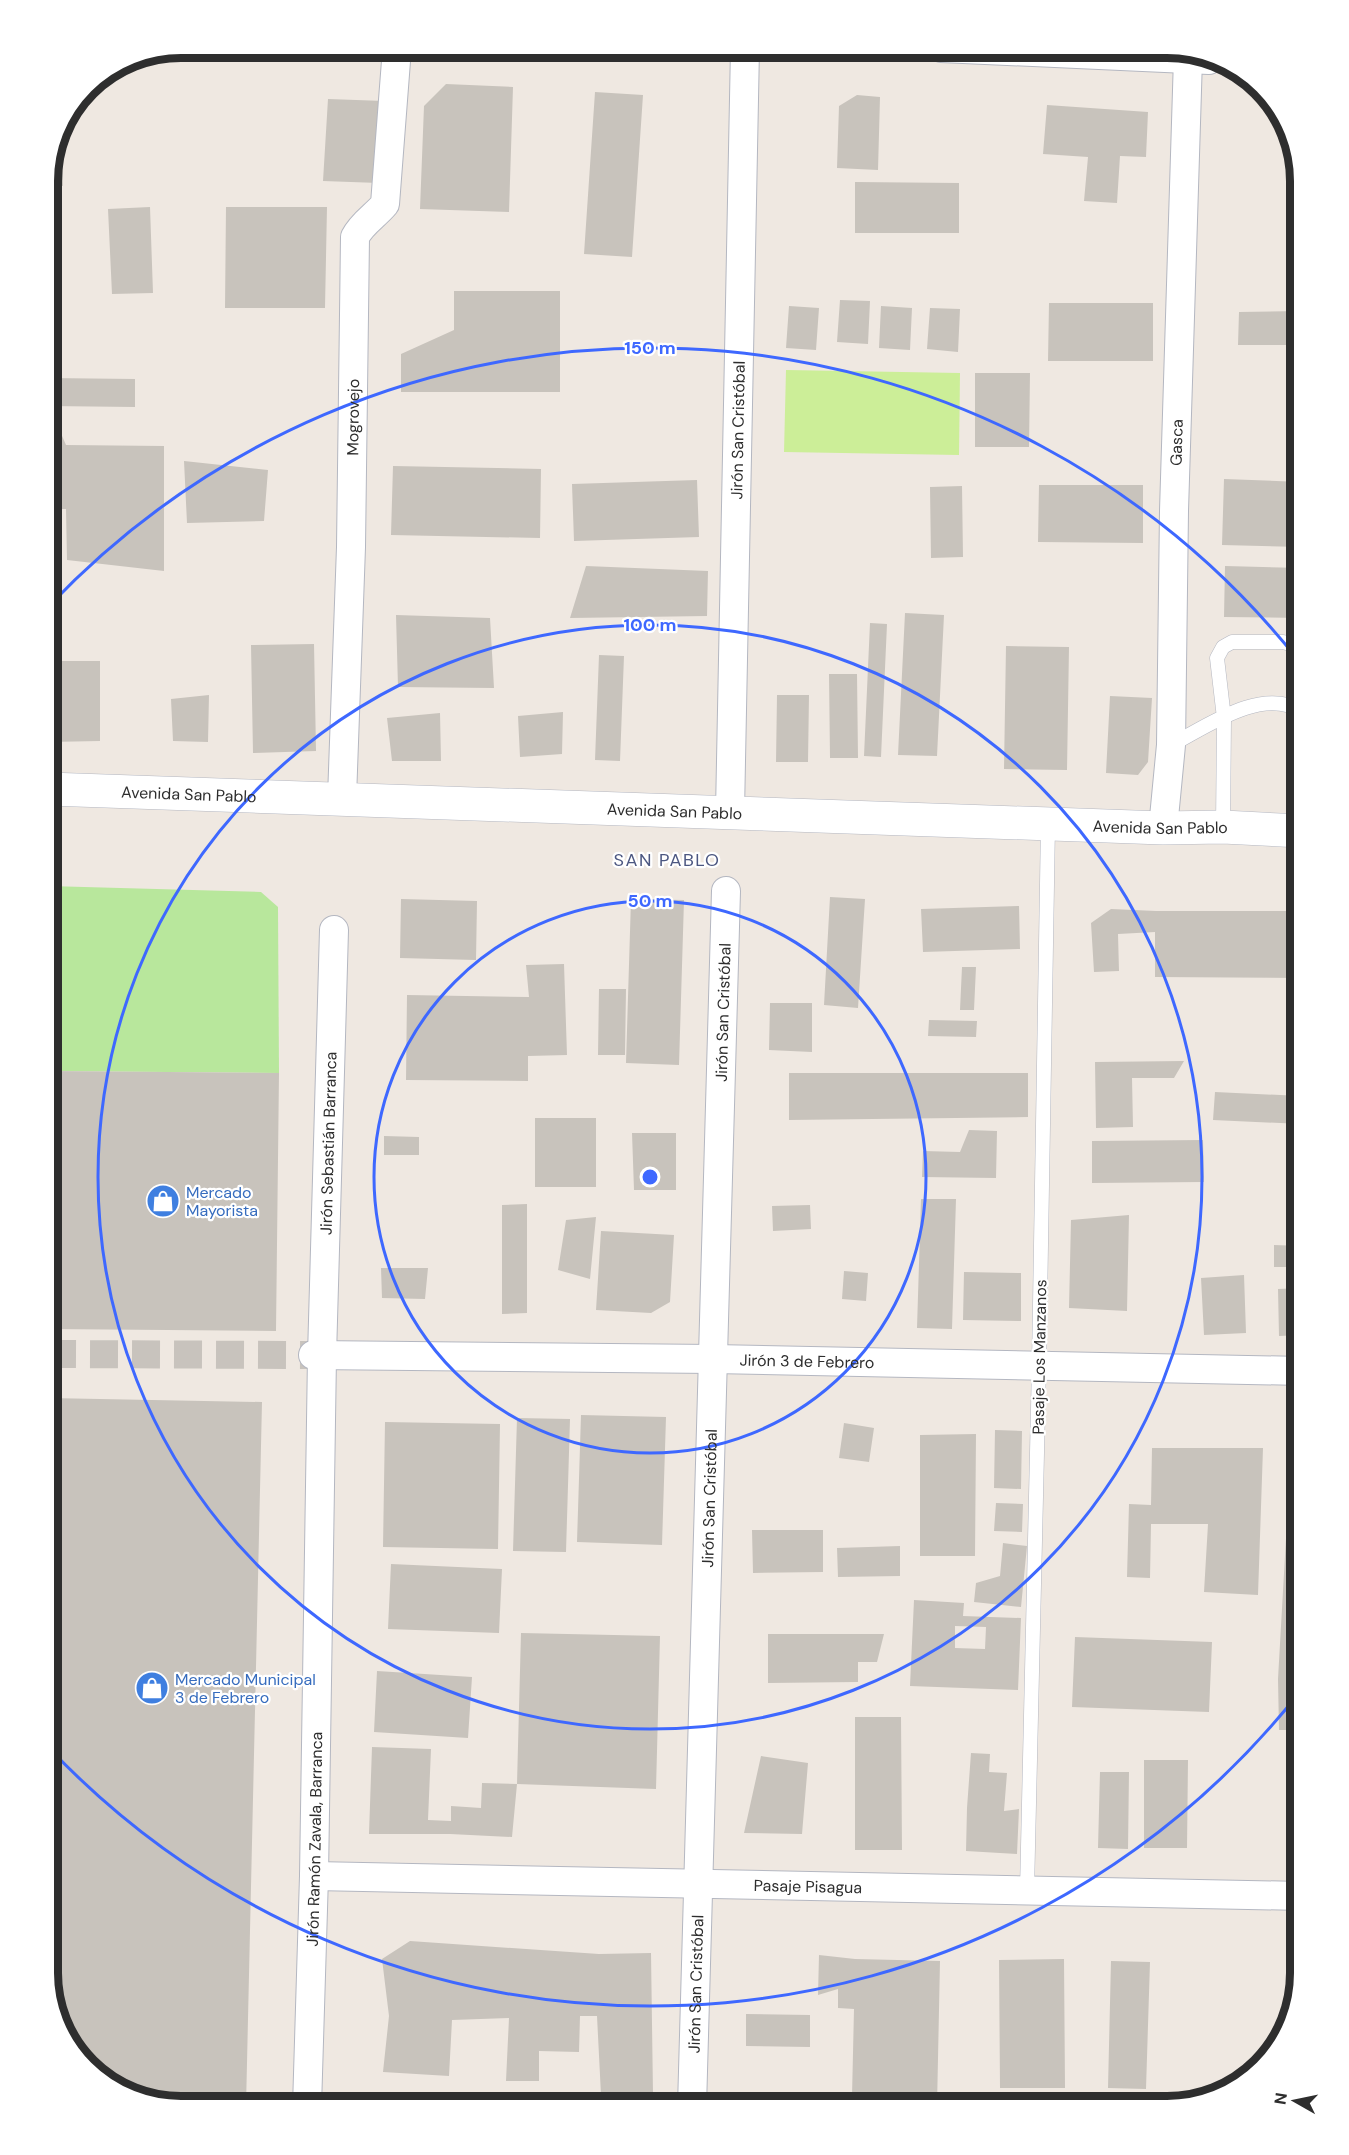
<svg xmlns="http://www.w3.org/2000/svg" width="1349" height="2155" font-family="'DM Sans',sans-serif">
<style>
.green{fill:#b8e79c}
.pitch{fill:#ccee98}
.building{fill:#c8c3bc;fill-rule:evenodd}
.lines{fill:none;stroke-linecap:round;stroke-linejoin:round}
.street-tunnel{stroke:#c8c3bd;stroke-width:28;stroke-dasharray:28 14;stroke-linecap:butt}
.lane-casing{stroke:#b4b7c1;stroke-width:15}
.street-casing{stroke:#b4b7c1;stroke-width:30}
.secondary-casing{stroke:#b4b7c1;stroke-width:34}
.lane{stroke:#fff;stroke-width:14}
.street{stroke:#fff;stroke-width:28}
.secondary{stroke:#fff;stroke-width:33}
.ring{fill:none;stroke:#3e68ff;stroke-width:3}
.labels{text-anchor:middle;stroke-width:4.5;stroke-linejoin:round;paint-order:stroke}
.street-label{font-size:16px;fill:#2e2e2e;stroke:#fff}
.shop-label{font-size:16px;fill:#366cbe;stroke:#fff;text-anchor:start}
.neighbourhood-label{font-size:18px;letter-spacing:1.5px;fill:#4c5781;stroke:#fff}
.rim{fill:none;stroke:#2e2e2e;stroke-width:8}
.centre{fill:#3e68ff;stroke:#fff;stroke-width:3}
.ring-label{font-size:18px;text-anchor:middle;font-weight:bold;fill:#3e68ff;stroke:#fff;stroke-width:4.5;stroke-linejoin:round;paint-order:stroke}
</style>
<rect width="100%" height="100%" fill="#efe8e1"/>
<path class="green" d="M 48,886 L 261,892 L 278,907 L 279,1073 L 48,1071 Z"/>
<path class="pitch" d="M 786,370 L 960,373 L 959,455 L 784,452 Z"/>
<path class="building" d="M 446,84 L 513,87 L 509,212 L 420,209 L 424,106 Z
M 595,92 L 643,95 L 632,257 L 584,254 Z
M 857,95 L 880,97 L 878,170 L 837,168 L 839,106 Z
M 328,99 L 384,101 L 379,183 L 323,181 Z
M 1047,105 L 1148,112 L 1146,157 L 1120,156 L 1117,203 L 1084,201 L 1088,157 L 1043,154 Z
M 59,130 L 63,130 L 63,186 L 48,183 L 48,173 Z
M 1292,147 L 1301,182 L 1301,222 L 1289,222 Z
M 855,182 L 959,183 L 959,233 L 855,233 Z
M 150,207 L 153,293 L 112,294 L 108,209 Z
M 226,207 L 327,207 L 325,308 L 225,308 Z
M 454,291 L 560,291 L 560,392 L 401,392 L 401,354 L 454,330 Z
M 840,300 L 870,301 L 868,344 L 837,342 Z
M 1049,303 L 1153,303 L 1153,361 L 1048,361 Z
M 789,306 L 819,308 L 816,350 L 786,348 Z
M 881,306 L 912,308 L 910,350 L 879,348 Z
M 930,308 L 960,309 L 958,352 L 927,349 Z
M 1301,311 L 1301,345 L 1238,345 L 1239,312 Z
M 975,373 L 1030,373 L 1029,447 L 975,447 Z
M 48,378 L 135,379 L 135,407 L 48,406 Z
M 59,429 L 66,445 L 164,446 L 164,571 L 67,560 L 66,509 L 48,509 L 48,430 Z
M 184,461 L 268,470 L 264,521 L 187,523 Z
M 393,466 L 541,469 L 540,538 L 391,535 Z
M 1224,479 L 1301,482 L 1301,547 L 1222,545 Z
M 697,480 L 699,537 L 574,541 L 572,484 Z
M 1039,485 L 1143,485 L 1143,543 L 1038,542 Z
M 962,486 L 963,557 L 931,558 L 930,487 Z
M 586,566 L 708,571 L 707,616 L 570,618 Z
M 1225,566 L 1301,568 L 1301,618 L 1224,617 Z
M 905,613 L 944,615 L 937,756 L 898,755 Z
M 396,615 L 490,618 L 494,688 L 398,687 Z
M 870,623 L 887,624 L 881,757 L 864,756 Z
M 314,644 L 316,751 L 253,753 L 251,645 Z
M 1006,646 L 1069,647 L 1067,770 L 1004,769 Z
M 599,655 L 624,656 L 620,761 L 595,760 Z
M 48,661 L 100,661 L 100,741 L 48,742 Z
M 829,674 L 857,674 L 858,758 L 830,758 Z
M 209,695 L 208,742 L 173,741 L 171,699 Z
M 777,695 L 809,695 L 808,762 L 776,762 Z
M 1110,696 L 1152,698 L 1148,762 L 1138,775 L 1106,773 Z
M 563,712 L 562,754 L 520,757 L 518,716 Z
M 440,713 L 441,761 L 392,761 L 387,718 Z
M 830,897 L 865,899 L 858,1008 L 824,1005 Z
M 401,899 L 477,901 L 476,960 L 400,958 Z
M 631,899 L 684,900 L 679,1065 L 626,1063 Z
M 1019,906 L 1020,949 L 923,952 L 921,909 Z
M 1111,909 L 1156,911 L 1299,911 L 1299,978 L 1155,977 L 1155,932 L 1118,934 L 1119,971 L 1094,972 L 1091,923 Z
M 564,964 L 567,1055 L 528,1056 L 528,1081 L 406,1080 L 407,995 L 529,997 L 526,965 Z
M 962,967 L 976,967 L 974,1010 L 960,1010 Z
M 599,989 L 626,989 L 625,1055 L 598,1055 Z
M 1293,997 L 1301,997 L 1301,1038 L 1294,1038 Z
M 770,1003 L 812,1003 L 812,1052 L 769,1050 Z
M 929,1020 L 977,1021 L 976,1037 L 928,1036 Z
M 1184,1061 L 1174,1078 L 1132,1078 L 1133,1127 L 1096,1128 L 1095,1062 Z
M 48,1071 L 279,1073 L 276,1331 L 48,1329 Z
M 789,1073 L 1028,1073 L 1028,1117 L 789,1120 Z
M 1215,1092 L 1301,1096 L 1301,1124 L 1213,1120 Z
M 535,1118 L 596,1118 L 596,1187 L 535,1187 Z
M 969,1130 L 997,1131 L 996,1178 L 922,1177 L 923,1151 L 960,1152 Z
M 632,1133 L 676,1133 L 676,1190 L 634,1190 Z
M 384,1136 L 419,1137 L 419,1155 L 384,1155 Z
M 1203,1140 L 1204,1182 L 1092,1183 L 1092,1141 Z
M 921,1199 L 956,1199 L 952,1329 L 917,1328 Z
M 527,1204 L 527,1313 L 502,1314 L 502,1205 Z
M 810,1205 L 811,1229 L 773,1231 L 772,1206 Z
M 1129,1215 L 1127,1311 L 1069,1308 L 1071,1220 Z
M 596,1217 L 590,1279 L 558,1270 L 566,1220 Z
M 601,1231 L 674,1235 L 670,1302 L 651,1313 L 596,1310 Z
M 1274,1245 L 1301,1246 L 1301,1267 L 1274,1267 Z
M 381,1268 L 428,1268 L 425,1299 L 382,1298 Z
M 844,1271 L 868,1273 L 866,1301 L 842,1299 Z
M 964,1272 L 1021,1273 L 1021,1321 L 963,1320 Z
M 1244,1275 L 1246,1333 L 1204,1335 L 1201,1278 Z
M 1301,1288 L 1301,1335 L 1279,1336 L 1278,1289 Z
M 48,1398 L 262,1402 L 246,2107 L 173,2107 L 108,2085 L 62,2033 L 48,1973 Z
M 581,1415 L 666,1417 L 662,1545 L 577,1542 Z
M 517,1418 L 570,1419 L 566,1552 L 513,1551 Z
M 385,1422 L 500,1424 L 498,1549 L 383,1547 Z
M 844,1423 L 874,1428 L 869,1462 L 839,1458 Z
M 995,1430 L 1022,1431 L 1021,1489 L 994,1488 Z
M 976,1434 L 975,1556 L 920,1556 L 920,1435 Z
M 1152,1448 L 1263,1448 L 1258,1595 L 1204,1592 L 1208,1524 L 1151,1524 L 1150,1578 L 1127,1577 L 1129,1504 L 1151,1505 Z
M 1291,1450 L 1301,1451 L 1301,1730 L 1279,1730 L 1278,1679 Z
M 996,1503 L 1023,1504 L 1022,1532 L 994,1531 Z
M 752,1530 L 823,1530 L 823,1572 L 753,1573 Z
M 1003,1543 L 1027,1546 L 1021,1607 L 974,1602 L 976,1583 L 1000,1576 Z
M 900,1546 L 900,1576 L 838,1577 L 837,1548 Z
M 391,1564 L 502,1569 L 499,1633 L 388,1629 Z
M 914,1600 L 964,1603 L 963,1616 L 1021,1618 L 1018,1690 L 910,1686 ZM 955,1626 L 986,1627 L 985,1649 L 955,1648 Z
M 521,1633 L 660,1636 L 656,1789 L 517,1784 Z
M 768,1634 L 884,1634 L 877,1662 L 858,1662 L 858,1682 L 768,1683 Z
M 1075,1637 L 1212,1642 L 1209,1712 L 1072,1707 Z
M 377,1671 L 472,1677 L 468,1738 L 374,1732 Z
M 855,1717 L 901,1717 L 902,1850 L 855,1850 Z
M 372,1747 L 431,1749 L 428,1820 L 451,1821 L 451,1806 L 481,1808 L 482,1783 L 517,1784 L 512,1837 L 450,1834 L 369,1834 Z
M 971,1753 L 990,1754 L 989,1772 L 1007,1773 L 1004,1811 L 1019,1809 L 1017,1854 L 966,1851 L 967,1808 Z
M 761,1756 L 808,1763 L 802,1834 L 744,1833 Z
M 1144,1760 L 1188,1760 L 1187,1848 L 1144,1848 Z
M 1100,1772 L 1129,1772 L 1128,1849 L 1098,1848 Z
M 410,1941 L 599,1954 L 651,1953 L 653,2094 L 601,2095 L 597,2016 L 580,2016 L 579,2052 L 539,2051 L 539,2081 L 506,2081 L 509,2018 L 452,2020 L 449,2076 L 383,2072 L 389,2016 L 382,1959 Z
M 819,1955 L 855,1959 L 940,1961 L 937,2107 L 899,2107 L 900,2098 L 852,2097 L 854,2009 L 838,2008 L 838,1989 L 818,1995 Z
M 1064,1959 L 1065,2088 L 1000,2088 L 999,1960 Z
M 1111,1961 L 1150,1962 L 1146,2089 L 1108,2088 Z
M 746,2014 L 810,2015 L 810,2047 L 746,2046 Z
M 1111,2101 L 1186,2102 L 1186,2103 L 1167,2107 L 1111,2107 Z"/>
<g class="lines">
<path class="street-tunnel" d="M 48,1354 L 313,1355"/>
<g class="lane-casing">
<path id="lane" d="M 1171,745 C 1206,727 1262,686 1301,711
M 1223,827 L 1224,718 L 1217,658 L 1223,647 L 1232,642 L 1283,642 L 1294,645 L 1301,656
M 1027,1891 L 1039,1365 L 1048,824"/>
</g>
<g class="street-casing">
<g id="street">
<path d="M 941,48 L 1209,60"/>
<path id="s1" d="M 342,798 L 351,547 L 355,237 C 362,223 375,216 385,204 L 397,48"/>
<path id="s2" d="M 730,812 L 745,48"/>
<path id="s3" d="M 1163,828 L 1171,745 L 1174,511 L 1188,58"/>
<path id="s4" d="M 313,1355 L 713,1359 L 1301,1371"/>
<path id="s5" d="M 314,1876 L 1301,1896"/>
<path id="s6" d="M 307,2107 L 314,1876 L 322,1356 L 334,930"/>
<path id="s7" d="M 692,2107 L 726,891"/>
</g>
</g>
<g class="secondary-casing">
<g id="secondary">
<path id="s8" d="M 48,789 L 1163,828 L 1223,827 L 1301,831"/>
</g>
</g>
<use href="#lane" class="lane"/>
<use href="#street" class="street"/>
<use href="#secondary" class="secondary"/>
</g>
<g class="ring">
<circle cx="650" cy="1177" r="276"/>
<circle cx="650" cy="1177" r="552"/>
<path d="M1299 1693A829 829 0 0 1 49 1748M49 606A829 829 0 0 1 1299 661"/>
</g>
<defs>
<g id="shop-disc" transform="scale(1.725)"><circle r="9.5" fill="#3f7fe0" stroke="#fff"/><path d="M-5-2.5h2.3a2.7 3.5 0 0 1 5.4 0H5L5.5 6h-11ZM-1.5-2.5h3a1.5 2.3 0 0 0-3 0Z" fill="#fff"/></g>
</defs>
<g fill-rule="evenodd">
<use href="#shop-disc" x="163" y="1201"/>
<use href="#shop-disc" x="152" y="1688"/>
</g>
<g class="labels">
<g class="street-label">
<text dy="6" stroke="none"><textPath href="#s1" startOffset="381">Mogrovejo</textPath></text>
<text dy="6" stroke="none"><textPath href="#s2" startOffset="382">Jirón San Cristóbal</textPath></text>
<text dy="6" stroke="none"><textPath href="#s3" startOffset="386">Gasca</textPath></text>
<text dy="6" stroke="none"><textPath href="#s8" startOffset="141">Avenida San Pablo</textPath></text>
<text dy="6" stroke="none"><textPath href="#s8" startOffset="627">Avenida San Pablo</textPath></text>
<text dy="6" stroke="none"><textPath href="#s8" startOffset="1113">Avenida San Pablo</textPath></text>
<text dy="6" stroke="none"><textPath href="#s7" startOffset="1095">Jirón San Cristóbal</textPath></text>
<text dy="6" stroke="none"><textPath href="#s6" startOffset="964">Jirón Sebastián Barranca</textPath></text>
<text transform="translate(1039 1357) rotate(-89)" y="6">Pasaje Los Manzanos</text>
<text dy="6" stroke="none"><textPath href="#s4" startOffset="494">Jirón 3 de Febrero</textPath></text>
<text dy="6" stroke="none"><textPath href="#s7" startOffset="609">Jirón San Cristóbal</textPath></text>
<text dy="6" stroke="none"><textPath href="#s6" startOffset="268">Jirón Ramón Zavala, Barranca</textPath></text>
<text dy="6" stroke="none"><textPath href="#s5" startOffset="494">Pasaje Pisagua</textPath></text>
<text dy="6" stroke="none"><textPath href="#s7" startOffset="123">Jirón San Cristóbal</textPath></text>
</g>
<g class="shop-label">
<text x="186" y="1198">Mercado<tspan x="186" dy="18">Mayorista</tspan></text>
<text x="175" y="1685">Mercado Municipal<tspan x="175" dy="18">3 de Febrero</tspan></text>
</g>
<g class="neighbourhood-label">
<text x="667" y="866">SAN PABLO</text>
</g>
</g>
<path d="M0 0H1349V2155H0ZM181 58H1167A123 123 0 0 1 1290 181V1973A123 123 0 0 1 1167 2096H181A123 123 0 0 1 58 1973V181A123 123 0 0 1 181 58Z" fill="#fff" fill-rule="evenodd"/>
<path class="rim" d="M181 58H1167A123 123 0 0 1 1290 181V1973A123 123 0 0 1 1167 2096H181A123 123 0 0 1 58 1973V181A123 123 0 0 1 181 58Z"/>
<circle cx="650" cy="1177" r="9" class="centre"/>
<g class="ring-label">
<text x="650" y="354">150 m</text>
<text x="650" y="631">100 m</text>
<text x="650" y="907">50 m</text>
</g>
<g transform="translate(1295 2101) rotate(279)" stroke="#ffffff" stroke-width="4.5" paint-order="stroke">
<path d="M0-4.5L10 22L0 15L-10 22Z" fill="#2e2e2e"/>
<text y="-9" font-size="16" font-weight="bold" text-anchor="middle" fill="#2e2e2e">N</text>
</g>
</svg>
